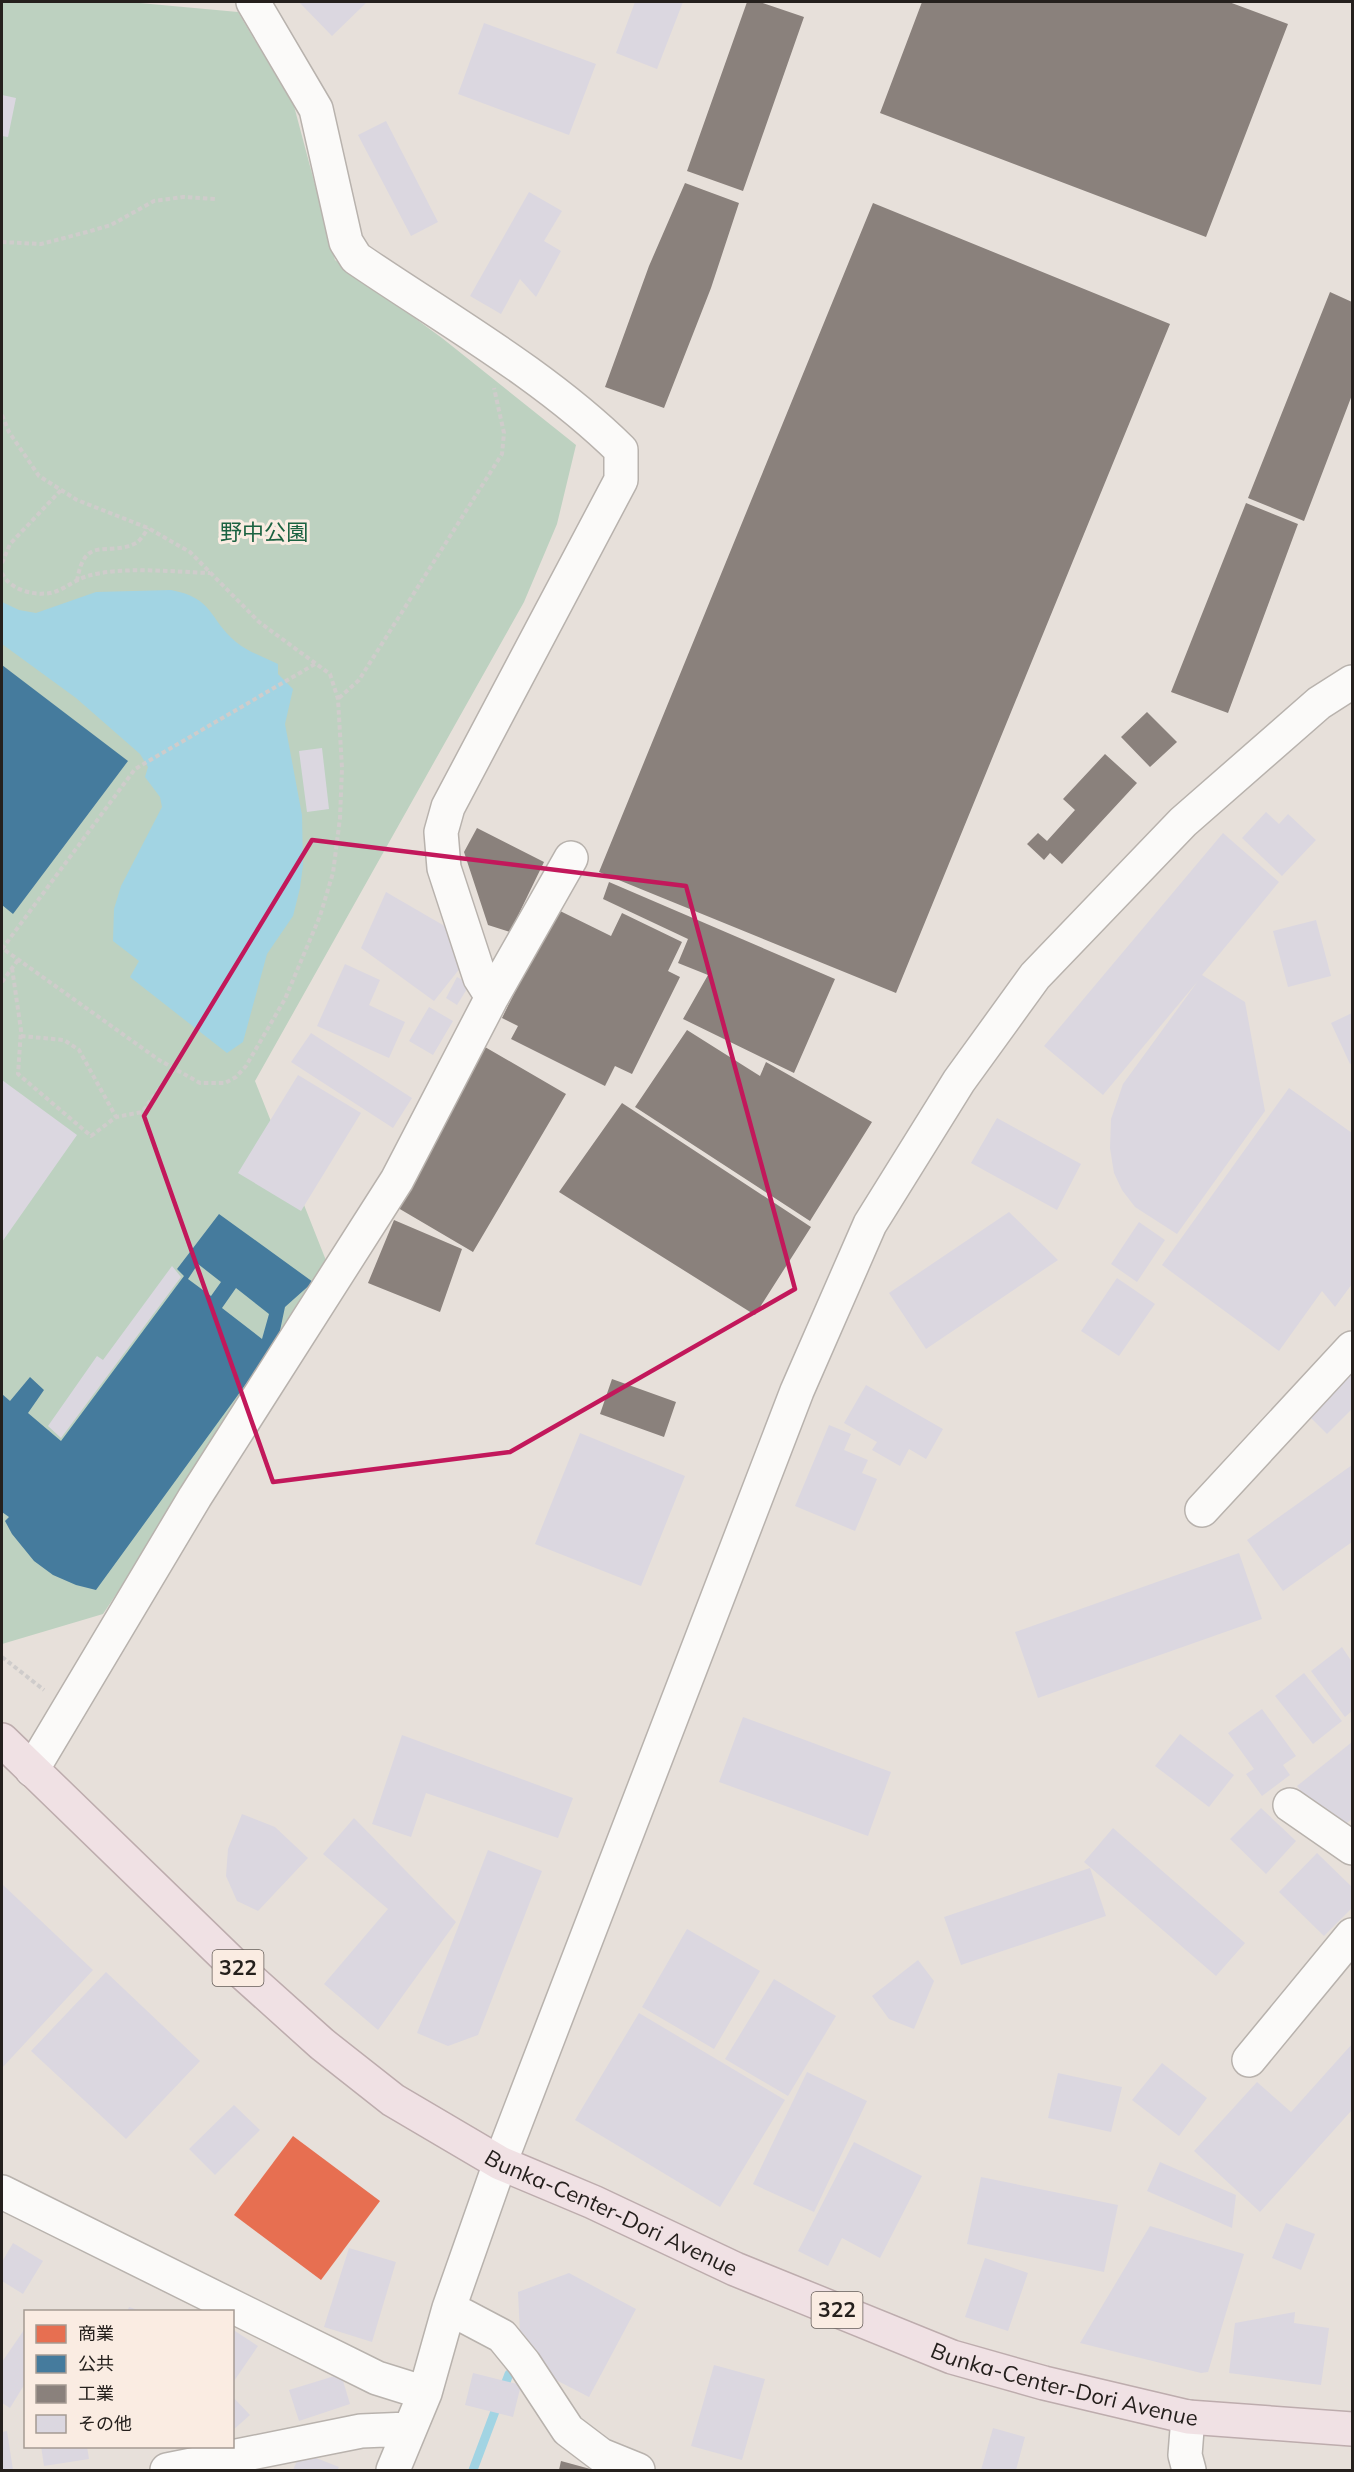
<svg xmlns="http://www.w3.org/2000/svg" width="1354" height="2472" font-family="Mulish,'Noto Sans JP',sans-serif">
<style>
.green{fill:#bdd1c0}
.water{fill:#a2d4e3}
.shops{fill:#e76f51}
.public{fill:#457b9d;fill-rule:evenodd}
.industry{fill:#8a817c}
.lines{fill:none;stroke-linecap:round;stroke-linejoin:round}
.stream{stroke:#a2d4e3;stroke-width:9}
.building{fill:#dbd7e0}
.minor-casing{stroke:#b8b2ad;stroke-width:36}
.highway-casing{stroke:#bdacad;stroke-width:36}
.path{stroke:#cfcccb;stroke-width:4;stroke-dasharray:4.5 3;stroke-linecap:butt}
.minor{stroke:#fbfaf9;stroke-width:33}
.highway{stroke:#f0e1e4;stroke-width:33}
.marked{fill:none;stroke:#c2185b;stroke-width:4.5;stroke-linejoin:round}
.labels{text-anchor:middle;stroke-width:6;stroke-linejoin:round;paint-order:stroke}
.shield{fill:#faece2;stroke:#655d58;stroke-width:1.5}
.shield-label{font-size:21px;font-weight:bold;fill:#25201d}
.park-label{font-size:22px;fill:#1b6241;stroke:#faece2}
.street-label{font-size:22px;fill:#25201d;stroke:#faece2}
</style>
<rect width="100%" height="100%" fill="#e7e0da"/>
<path class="green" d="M 2,2 L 129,2 L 238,12 L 294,106 L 335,260 L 442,338 L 576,445 L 557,524 L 524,602 L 255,1081 L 327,1263 L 219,1440 L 103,1614 L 2,1644 Z"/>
<path class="water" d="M 171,590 C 214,598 208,618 236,642 C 248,652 264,657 278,664 L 278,674 L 293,689 L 285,724 L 302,815 L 303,865 L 300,888 L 293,916 L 267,954 L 243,1042 L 227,1053 L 130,977 L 139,961 L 113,941 L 114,909 L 121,886 L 162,807 L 160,797 L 145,777 L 148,767 L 140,754 L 76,698 L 2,644 L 2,602 L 19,610 L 36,613 L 96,592 Z"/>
<path class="shops" d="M 293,2136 L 380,2201 L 321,2280 L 234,2215 Z"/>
<path class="public" d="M 2,665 L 128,761 L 13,914 L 2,905 Z
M 219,1214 L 313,1282 L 285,1307 L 278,1340 L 96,1590 L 76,1585 L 53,1575 L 34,1561 L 12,1534 L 5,1521 L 9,1517 L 2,1512 L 2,1394 L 10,1401 L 30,1377 L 44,1390 L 28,1413 L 61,1441 L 184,1276 L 177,1269 ZM 198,1264 L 221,1282 L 211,1296 L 188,1279 ZM 236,1288 L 269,1314 L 262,1339 L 222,1308 Z"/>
<path class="industry" d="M 747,2 L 760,2 L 804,17 L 743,191 L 687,171 Z
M 922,2 L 1229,2 L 1288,24 L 1206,237 L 880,113 Z
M 685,183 L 739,203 L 711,288 L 664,408 L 605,387 L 649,266 Z
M 873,203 L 1170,324 L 896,993 L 599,872 Z
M 1330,292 L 1352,302 L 1352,395 L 1304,521 L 1248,498 Z
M 1246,503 L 1298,524 L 1228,713 L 1171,692 Z
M 1147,712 L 1177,742 L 1150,767 L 1121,737 Z
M 1105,754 L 1137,783 L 1062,864 L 1050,853 L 1044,860 L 1027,844 L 1038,833 L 1047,841 L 1075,810 L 1063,799 Z
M 477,828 L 544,862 L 510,932 L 488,925 L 464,852 Z
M 609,882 L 835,979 L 794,1073 L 683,1019 L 708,975 L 678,963 L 688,939 L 603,899 Z
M 556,909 L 611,936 L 622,913 L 682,942 L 668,971 L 680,977 L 632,1074 L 615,1066 L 605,1086 L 511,1039 L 518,1026 L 502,1018 Z
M 687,1030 L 760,1076 L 766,1062 L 872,1122 L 810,1221 L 635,1107 Z
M 485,1047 L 566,1094 L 473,1252 L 393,1205 Z
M 622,1103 L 811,1227 L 755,1315 L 559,1192 Z
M 394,1220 L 462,1249 L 440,1312 L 368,1283 Z
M 612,1379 L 676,1402 L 664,1437 L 600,1414 Z
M 561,2461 L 594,2470 L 559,2470 Z"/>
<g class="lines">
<path class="stream" d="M 473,2470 L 509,2374"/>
</g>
<path class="building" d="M 299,2 L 367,2 L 332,36 Z
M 635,2 L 683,2 L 657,69 L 616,53 Z
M 484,23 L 596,64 L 569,135 L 458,94 Z
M 2,95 L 16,98 L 8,137 L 2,136 Z
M 386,121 L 438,222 L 411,236 L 358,135 Z
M 529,192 L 562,211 L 544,241 L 561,251 L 536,297 L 520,279 L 501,314 L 470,296 Z
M 322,748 L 329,809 L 307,812 L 299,751 Z
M 1266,812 L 1279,824 L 1288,814 L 1316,840 L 1282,876 L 1242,838 Z
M 1223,833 L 1279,882 L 1202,975 L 1245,1002 L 1265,1111 L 1177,1234 L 1135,1207 L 1122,1190 L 1114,1173 L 1110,1148 L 1111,1119 L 1123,1084 L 1198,981 L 1103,1095 L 1044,1046 Z
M 386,892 L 448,928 L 461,967 L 434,1001 L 361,948 Z
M 1316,920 L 1331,976 L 1288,987 L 1273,931 Z
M 345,964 L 380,980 L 369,1005 L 405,1022 L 389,1058 L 317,1026 Z
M 457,977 L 470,984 L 457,1005 L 446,998 Z
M 429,1007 L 453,1021 L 433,1055 L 409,1041 Z
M 1352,1013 L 1352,1063 L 1350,1064 L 1331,1023 Z
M 311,1033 L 412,1098 L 393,1128 L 291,1062 Z
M 298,1075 L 361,1113 L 301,1211 L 238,1173 Z
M 2,1080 L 77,1135 L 2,1242 Z
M 1289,1088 L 1352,1133 L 1352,1284 L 1335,1307 L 1322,1291 L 1279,1351 L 1162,1265 Z
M 997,1118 L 1081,1164 L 1057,1210 L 971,1163 Z
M 1009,1212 L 1058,1260 L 926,1349 L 889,1293 Z
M 1139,1222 L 1165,1240 L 1137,1282 L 1111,1264 Z
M 172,1266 L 181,1277 L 61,1438 L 48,1426 L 97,1356 L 103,1360 Z
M 1117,1278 L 1155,1304 L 1119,1356 L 1081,1331 Z
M 1352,1359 L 1352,1409 L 1327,1434 L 1303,1410 Z
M 866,1385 L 943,1429 L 926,1459 L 909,1449 L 900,1466 L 872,1450 L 877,1442 L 844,1423 Z
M 829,1425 L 851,1434 L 844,1450 L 868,1460 L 862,1473 L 877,1479 L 855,1531 L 795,1506 Z
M 580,1433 L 685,1476 L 641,1586 L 535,1544 Z
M 1352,1465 L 1352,1542 L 1283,1591 L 1247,1540 Z
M 1239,1553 L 1262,1619 L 1038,1698 L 1015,1632 Z
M 1342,1647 L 1352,1662 L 1352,1711 L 1345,1717 L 1311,1671 Z
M 1304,1673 L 1342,1721 L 1313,1744 L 1275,1696 Z
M 1262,1709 L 1296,1756 L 1283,1765 L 1290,1775 L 1262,1796 L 1246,1774 L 1254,1769 L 1228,1733 Z
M 743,1717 L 891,1772 L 868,1836 L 719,1782 Z
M 1180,1734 L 1234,1775 L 1209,1807 L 1155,1766 Z
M 402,1735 L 573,1798 L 558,1838 L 426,1793 L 411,1837 L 372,1824 Z
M 1352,1742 L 1352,1819 L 1334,1833 L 1297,1786 Z
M 1261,1808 L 1296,1841 L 1266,1874 L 1230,1839 Z
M 242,1814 L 275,1827 L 308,1858 L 258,1911 L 237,1901 L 226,1876 L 228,1849 Z
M 354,1818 L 456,1922 L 378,2030 L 324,1984 L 388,1909 L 323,1854 Z
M 1113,1828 L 1245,1943 L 1216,1976 L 1084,1862 Z
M 488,1850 L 542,1871 L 478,2035 L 448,2046 L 417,2033 Z
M 1317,1853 L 1352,1887 L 1352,1908 L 1324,1936 L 1279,1892 Z
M 1090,1868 L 1106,1916 L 961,1965 L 944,1917 Z
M 2,1884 L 93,1970 L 2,2068 Z
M 687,1929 L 760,1971 L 714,2049 L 642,2007 Z
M 918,1960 L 934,1981 L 914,2029 L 889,2019 L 872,1996 Z
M 106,1972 L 200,2061 L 126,2139 L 31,2051 Z
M 774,1979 L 836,2016 L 788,2096 L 725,2059 Z
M 639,2013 L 785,2100 L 720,2207 L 575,2120 Z
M 1352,2044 L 1352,2110 L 1260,2212 L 1194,2151 L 1257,2082 L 1291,2112 Z
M 1162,2063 L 1207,2098 L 1179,2136 L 1132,2100 Z
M 807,2072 L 867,2101 L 814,2212 L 753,2184 Z
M 1058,2073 L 1122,2087 L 1111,2132 L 1048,2118 Z
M 234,2105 L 260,2130 L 215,2175 L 189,2149 Z
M 854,2142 L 922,2176 L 880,2258 L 842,2238 L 828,2266 L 798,2251 Z
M 1160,2162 L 1236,2195 L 1232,2228 L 1147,2191 Z
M 981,2177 L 1118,2205 L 1104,2272 L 967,2244 Z
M 1286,2223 L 1315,2234 L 1301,2270 L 1272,2258 Z
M 1150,2226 L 1244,2254 L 1208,2372 L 1201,2373 L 1080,2343 Z
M 13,2243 L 43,2261 L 23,2294 L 2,2281 L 2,2262 Z
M 349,2248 L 396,2262 L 372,2342 L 324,2327 Z
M 985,2258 L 1028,2273 L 1008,2331 L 965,2317 Z
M 569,2273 L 636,2309 L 589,2397 L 556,2380 L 520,2334 L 518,2292 Z
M 129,2307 L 141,2311 L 141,2312 L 127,2312 Z
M 1295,2312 L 1294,2323 L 1329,2328 L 1321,2385 L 1229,2373 L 1235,2323 Z
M 26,2327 L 26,2382 L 10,2408 L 2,2403 L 2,2362 Z
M 232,2329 L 258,2346 L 232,2384 Z
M 714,2365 L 765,2379 L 742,2460 L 691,2446 Z
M 473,2373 L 521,2385 L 513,2417 L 465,2405 Z
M 341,2374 L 350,2404 L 299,2421 L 289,2390 Z
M 232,2396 L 250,2415 L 232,2431 Z
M 993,2428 L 1025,2437 L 1016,2470 L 981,2470 Z
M 7,2431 L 13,2470 L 2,2470 L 2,2432 Z
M 41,2446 L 87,2446 L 89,2459 L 44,2466 Z
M 301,2452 L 339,2467 L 337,2470 L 293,2470 Z"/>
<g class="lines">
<g class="minor-casing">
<path id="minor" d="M 253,2 L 316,109 L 346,242 L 356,258 C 444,318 545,375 621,450 L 621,480 L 448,807 L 441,832 L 444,868 L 480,978 L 492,997
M 1202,1510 L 1352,1348
M 32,1770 L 195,1497 L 397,1180 L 492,997 L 571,858
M 1290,1805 L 1352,1848
M 1249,2060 L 1352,1935
M 2,2192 L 377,2378 L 425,2393
M 449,2308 L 502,2336 L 524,2363 L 568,2430 L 601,2455 L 638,2470
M 1188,2417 L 1185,2455 L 1189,2470
M 167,2470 L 361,2431 L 409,2429
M 393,2470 L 425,2393 L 449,2308 L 500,2163 L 797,1391 L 870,1224 L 959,1081 L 1035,976 L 1183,822 L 1319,703 L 1352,682"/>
</g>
<g class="highway-casing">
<g id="highway">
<path id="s1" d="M 2,1740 L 233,1964 L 322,2044 L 393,2100 L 500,2163 L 593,2202 L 735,2269 L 952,2357 L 1044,2383 L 1188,2417 L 1352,2429"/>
</g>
</g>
<path class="path" d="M 2,242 L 41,244 L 87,232 L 111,225 L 154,201 L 183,197 L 216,199
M 2,415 L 9,432 L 39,476 L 77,500 L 148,528 L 190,552 L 259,622 L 330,674 L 338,699 L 342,768 L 340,818 L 333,873 L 320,916 L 285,999 L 246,1066 L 236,1077 L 225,1083 L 200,1083 L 159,1060 L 2,948
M 2,563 L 10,544 L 61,490
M 2,573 C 9,589 32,596 50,593 C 63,591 75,579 88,576 C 120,566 176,572 210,573
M 77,581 C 85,533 107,558 136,543 C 141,540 145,533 148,528
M 339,698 L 359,680 L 502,454 L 504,433 L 494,388
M 2,949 L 135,769 L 315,664
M 12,968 L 21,1030 L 18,1074 L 91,1136 L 116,1117 L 142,1112 L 174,1069
M 2,982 L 18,960
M 21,1036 L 64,1040 L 79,1050 L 116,1117
M 2,1657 L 44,1690"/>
<use href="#minor" class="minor"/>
<use href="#highway" class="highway"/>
</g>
<path class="marked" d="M 312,840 L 686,886 L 795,1289 L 510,1452 L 273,1482 L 144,1116 Z"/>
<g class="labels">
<g class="shield">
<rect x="212.5" y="1950" width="51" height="36" rx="4.5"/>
<rect x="811.5" y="2292" width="51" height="36" rx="4.5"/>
</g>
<g class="shield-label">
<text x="238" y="1975">322</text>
<text x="837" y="2317">322</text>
</g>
<g class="park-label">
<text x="264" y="540">野中公園</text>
</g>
<g class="street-label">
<text dy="8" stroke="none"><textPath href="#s1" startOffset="778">Bunka-Center-Dori Avenue</textPath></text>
<text dy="8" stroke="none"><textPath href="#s1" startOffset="1264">Bunka-Center-Dori Avenue</textPath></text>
</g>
</g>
<rect width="1354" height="2472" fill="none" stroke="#25201d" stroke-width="6"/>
<rect x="24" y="2310" width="210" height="138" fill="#faece2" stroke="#a59a93" stroke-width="1.5"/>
<rect x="36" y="2325" width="30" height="18" fill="#e76f51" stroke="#a59a93" stroke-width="1.5"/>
<text x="78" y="2340" font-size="18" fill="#25201d">商業</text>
<rect x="36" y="2355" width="30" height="18" fill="#457b9d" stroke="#a59a93" stroke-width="1.5"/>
<text x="78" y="2370" font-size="18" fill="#25201d">公共</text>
<rect x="36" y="2385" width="30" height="18" fill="#8a817c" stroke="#a59a93" stroke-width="1.5"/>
<text x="78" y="2400" font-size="18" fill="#25201d">工業</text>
<rect x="36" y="2415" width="30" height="18" fill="#dbd7e0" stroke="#a59a93" stroke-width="1.5"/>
<text x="78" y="2430" font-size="18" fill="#25201d">その他</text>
</svg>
